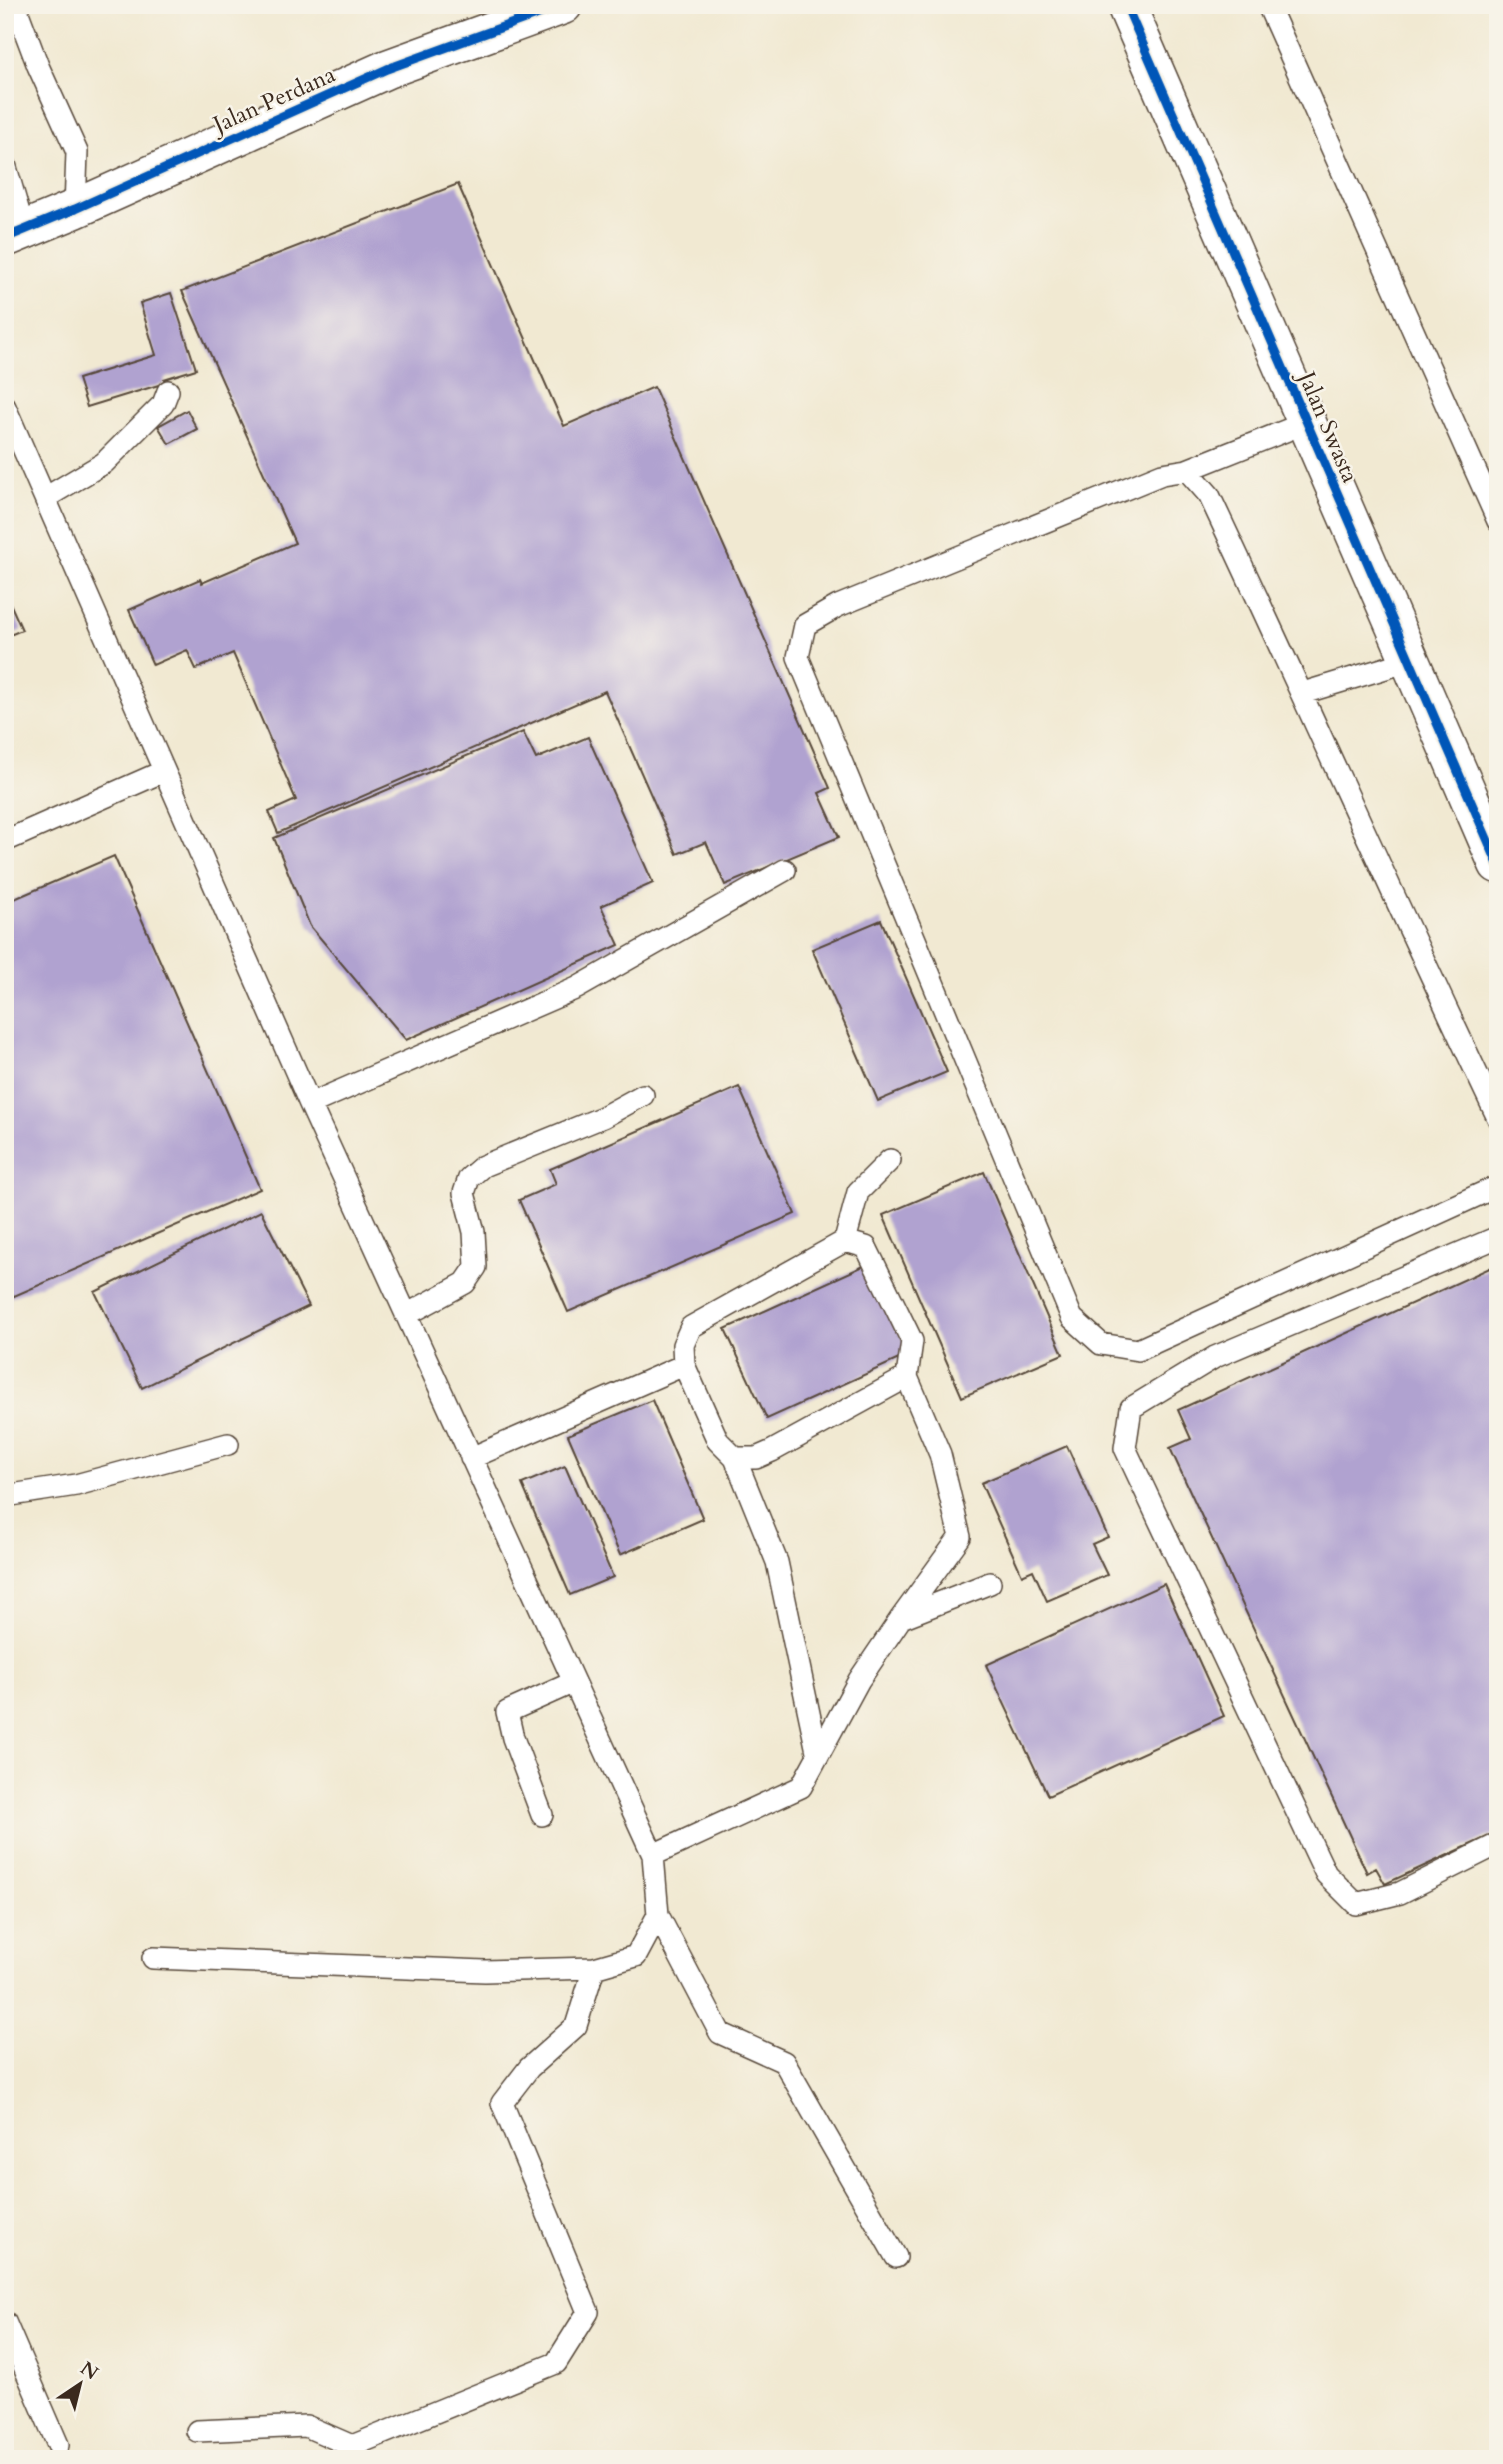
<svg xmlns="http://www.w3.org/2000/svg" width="1503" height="2464" font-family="Cardo,serif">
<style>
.building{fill:#b0a2d0}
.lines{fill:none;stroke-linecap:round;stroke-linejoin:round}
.lane-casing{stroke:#564739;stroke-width:24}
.street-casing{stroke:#564739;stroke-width:41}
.lane{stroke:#fff;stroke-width:21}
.street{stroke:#fff;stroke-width:38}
.cycleway-casing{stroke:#f7f3e8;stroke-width:13}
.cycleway{stroke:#0057b8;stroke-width:9}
.labels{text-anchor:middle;stroke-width:5;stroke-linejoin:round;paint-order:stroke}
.street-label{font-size:23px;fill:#3b2a1e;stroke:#f7f3e8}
</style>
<rect width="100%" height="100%" fill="#f7f3e8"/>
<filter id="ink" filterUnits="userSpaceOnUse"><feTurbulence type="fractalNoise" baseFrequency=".0143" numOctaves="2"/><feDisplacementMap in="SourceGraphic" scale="14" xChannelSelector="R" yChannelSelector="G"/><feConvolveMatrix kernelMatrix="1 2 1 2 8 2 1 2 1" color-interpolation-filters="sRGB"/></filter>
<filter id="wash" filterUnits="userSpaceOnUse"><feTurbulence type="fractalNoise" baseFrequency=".00686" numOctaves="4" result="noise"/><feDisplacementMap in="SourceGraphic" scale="28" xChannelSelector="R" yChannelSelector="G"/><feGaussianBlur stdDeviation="1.57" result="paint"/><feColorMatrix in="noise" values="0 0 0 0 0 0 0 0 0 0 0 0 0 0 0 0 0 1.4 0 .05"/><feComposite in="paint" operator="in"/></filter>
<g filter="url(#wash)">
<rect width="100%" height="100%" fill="#f1e9d2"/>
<g id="blocks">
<path class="building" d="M 458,184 L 564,426 L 654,387 L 830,788 L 819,793 L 839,837 L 725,885 L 706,842 L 677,854 L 605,691 L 278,833 L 269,812 L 296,800 L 233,653 L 196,669 L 187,650 L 153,665 L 129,610 L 200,579 L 202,583 L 295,543 L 182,291 Z
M 171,293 L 196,369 L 164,379 L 165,383 L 87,407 L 78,379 L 156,355 L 140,303 Z
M 187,410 L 197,429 L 169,444 L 158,426 Z
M 5,592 L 22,630 L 5,637 Z
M 523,732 L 536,759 L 588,737 L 653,883 L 601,906 L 619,945 L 406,1040 L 310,926 L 274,838 Z
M 114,856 L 260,1189 L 5,1300 L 5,903 Z
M 881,920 L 947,1072 L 878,1101 L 812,949 Z
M 739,1087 L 795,1214 L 568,1312 L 519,1200 L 556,1184 L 550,1169 Z
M 984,1172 L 1063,1354 L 962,1397 L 883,1215 Z
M 261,1211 L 309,1306 L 142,1388 L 95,1292 Z
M 868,1264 L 910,1354 L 767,1419 L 725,1329 Z
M 1494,1266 L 1498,1274 L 1498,1832 L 1385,1884 L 1376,1868 L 1367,1873 L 1170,1448 L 1191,1439 L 1178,1410 Z
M 652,1400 L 703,1519 L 620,1555 L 568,1435 Z
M 1067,1446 L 1108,1537 L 1092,1544 L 1107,1575 L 1047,1601 L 1033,1570 L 1022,1575 L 981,1483 Z
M 565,1466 L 613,1577 L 570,1595 L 522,1484 Z
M 1164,1584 L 1224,1716 L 1048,1796 L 986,1665 Z"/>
</g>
</g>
<g filter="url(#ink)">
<use href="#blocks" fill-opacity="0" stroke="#564739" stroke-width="2"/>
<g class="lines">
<g class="lane-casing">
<path id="lane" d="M 15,5 L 38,66 L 77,152 L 75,209
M 1268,5 L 1498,521
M 5,164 L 24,230
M 5,407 L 310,1104 L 653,1855 L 658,1915 L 720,2033 L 784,2062 L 896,2257
M 1187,470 L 1305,423
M 45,498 L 104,463 L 163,404 L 168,391
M 1303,693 L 1409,661
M 5,841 L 164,771
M 310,1104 L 577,988 L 785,870
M 1498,1118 C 1399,911 1307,702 1209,495 L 1187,470 L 1162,474 L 838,606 L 805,625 L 798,657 L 1072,1318 L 1101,1344 L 1138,1350 L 1498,1186
M 1498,1237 L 1215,1357 L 1131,1408 L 1125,1448 L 1326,1874 L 1356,1904 L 1400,1893 L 1498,1844
M 406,1315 L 465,1283 L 476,1267 L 474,1232 L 464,1193 L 469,1178 L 483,1166 L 603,1117 L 643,1095
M 471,1458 L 684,1365
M 735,1458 L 756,1458 L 772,1451 L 907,1377 L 912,1341 L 866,1247 L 845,1241
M 5,1496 L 76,1485 L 228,1444
M 901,1618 L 960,1537 L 940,1454 L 907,1377
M 818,1756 L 777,1562 L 735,1458 L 718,1441 L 684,1365 L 683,1345 L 691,1327 L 845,1241 L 858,1192 L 890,1160
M 542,1815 L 513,1738 L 507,1712 L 574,1682
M 653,1855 L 801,1787 L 859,1680 L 901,1618 L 990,1583
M 153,1958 L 485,1971 L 594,1968 L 636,1956 L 658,1915
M 5,2322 L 58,2445
M 197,2431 L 306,2426 L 352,2446 L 556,2363 L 588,2312 L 502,2103 L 529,2068 L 576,2026 L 594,1968"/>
</g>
<g class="street-casing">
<path id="street" d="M 1126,5 L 1498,864
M 5,238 L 75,209 L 387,69 L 563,5"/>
</g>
<use href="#lane" class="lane"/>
<use href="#street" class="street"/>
<g class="cycleway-casing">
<path id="cycleway" d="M 1126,5 L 1498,864
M 5,238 L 75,209 L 387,69 L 563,5"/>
</g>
<use href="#cycleway" class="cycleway"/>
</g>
</g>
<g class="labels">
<g class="street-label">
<text transform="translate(274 99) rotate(-24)" y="8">Jalan Perdana</text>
<text transform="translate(1329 427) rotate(67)" y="8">Jalan Swasta</text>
</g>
</g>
<rect width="1503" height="2464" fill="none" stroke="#f7f3e8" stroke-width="28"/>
<g transform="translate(80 2384) rotate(35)" stroke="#f7f3e8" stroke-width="5" paint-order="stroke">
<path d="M0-5L12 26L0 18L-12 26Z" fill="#3b2a1e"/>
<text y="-10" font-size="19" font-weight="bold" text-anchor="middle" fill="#3b2a1e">N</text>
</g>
</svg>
